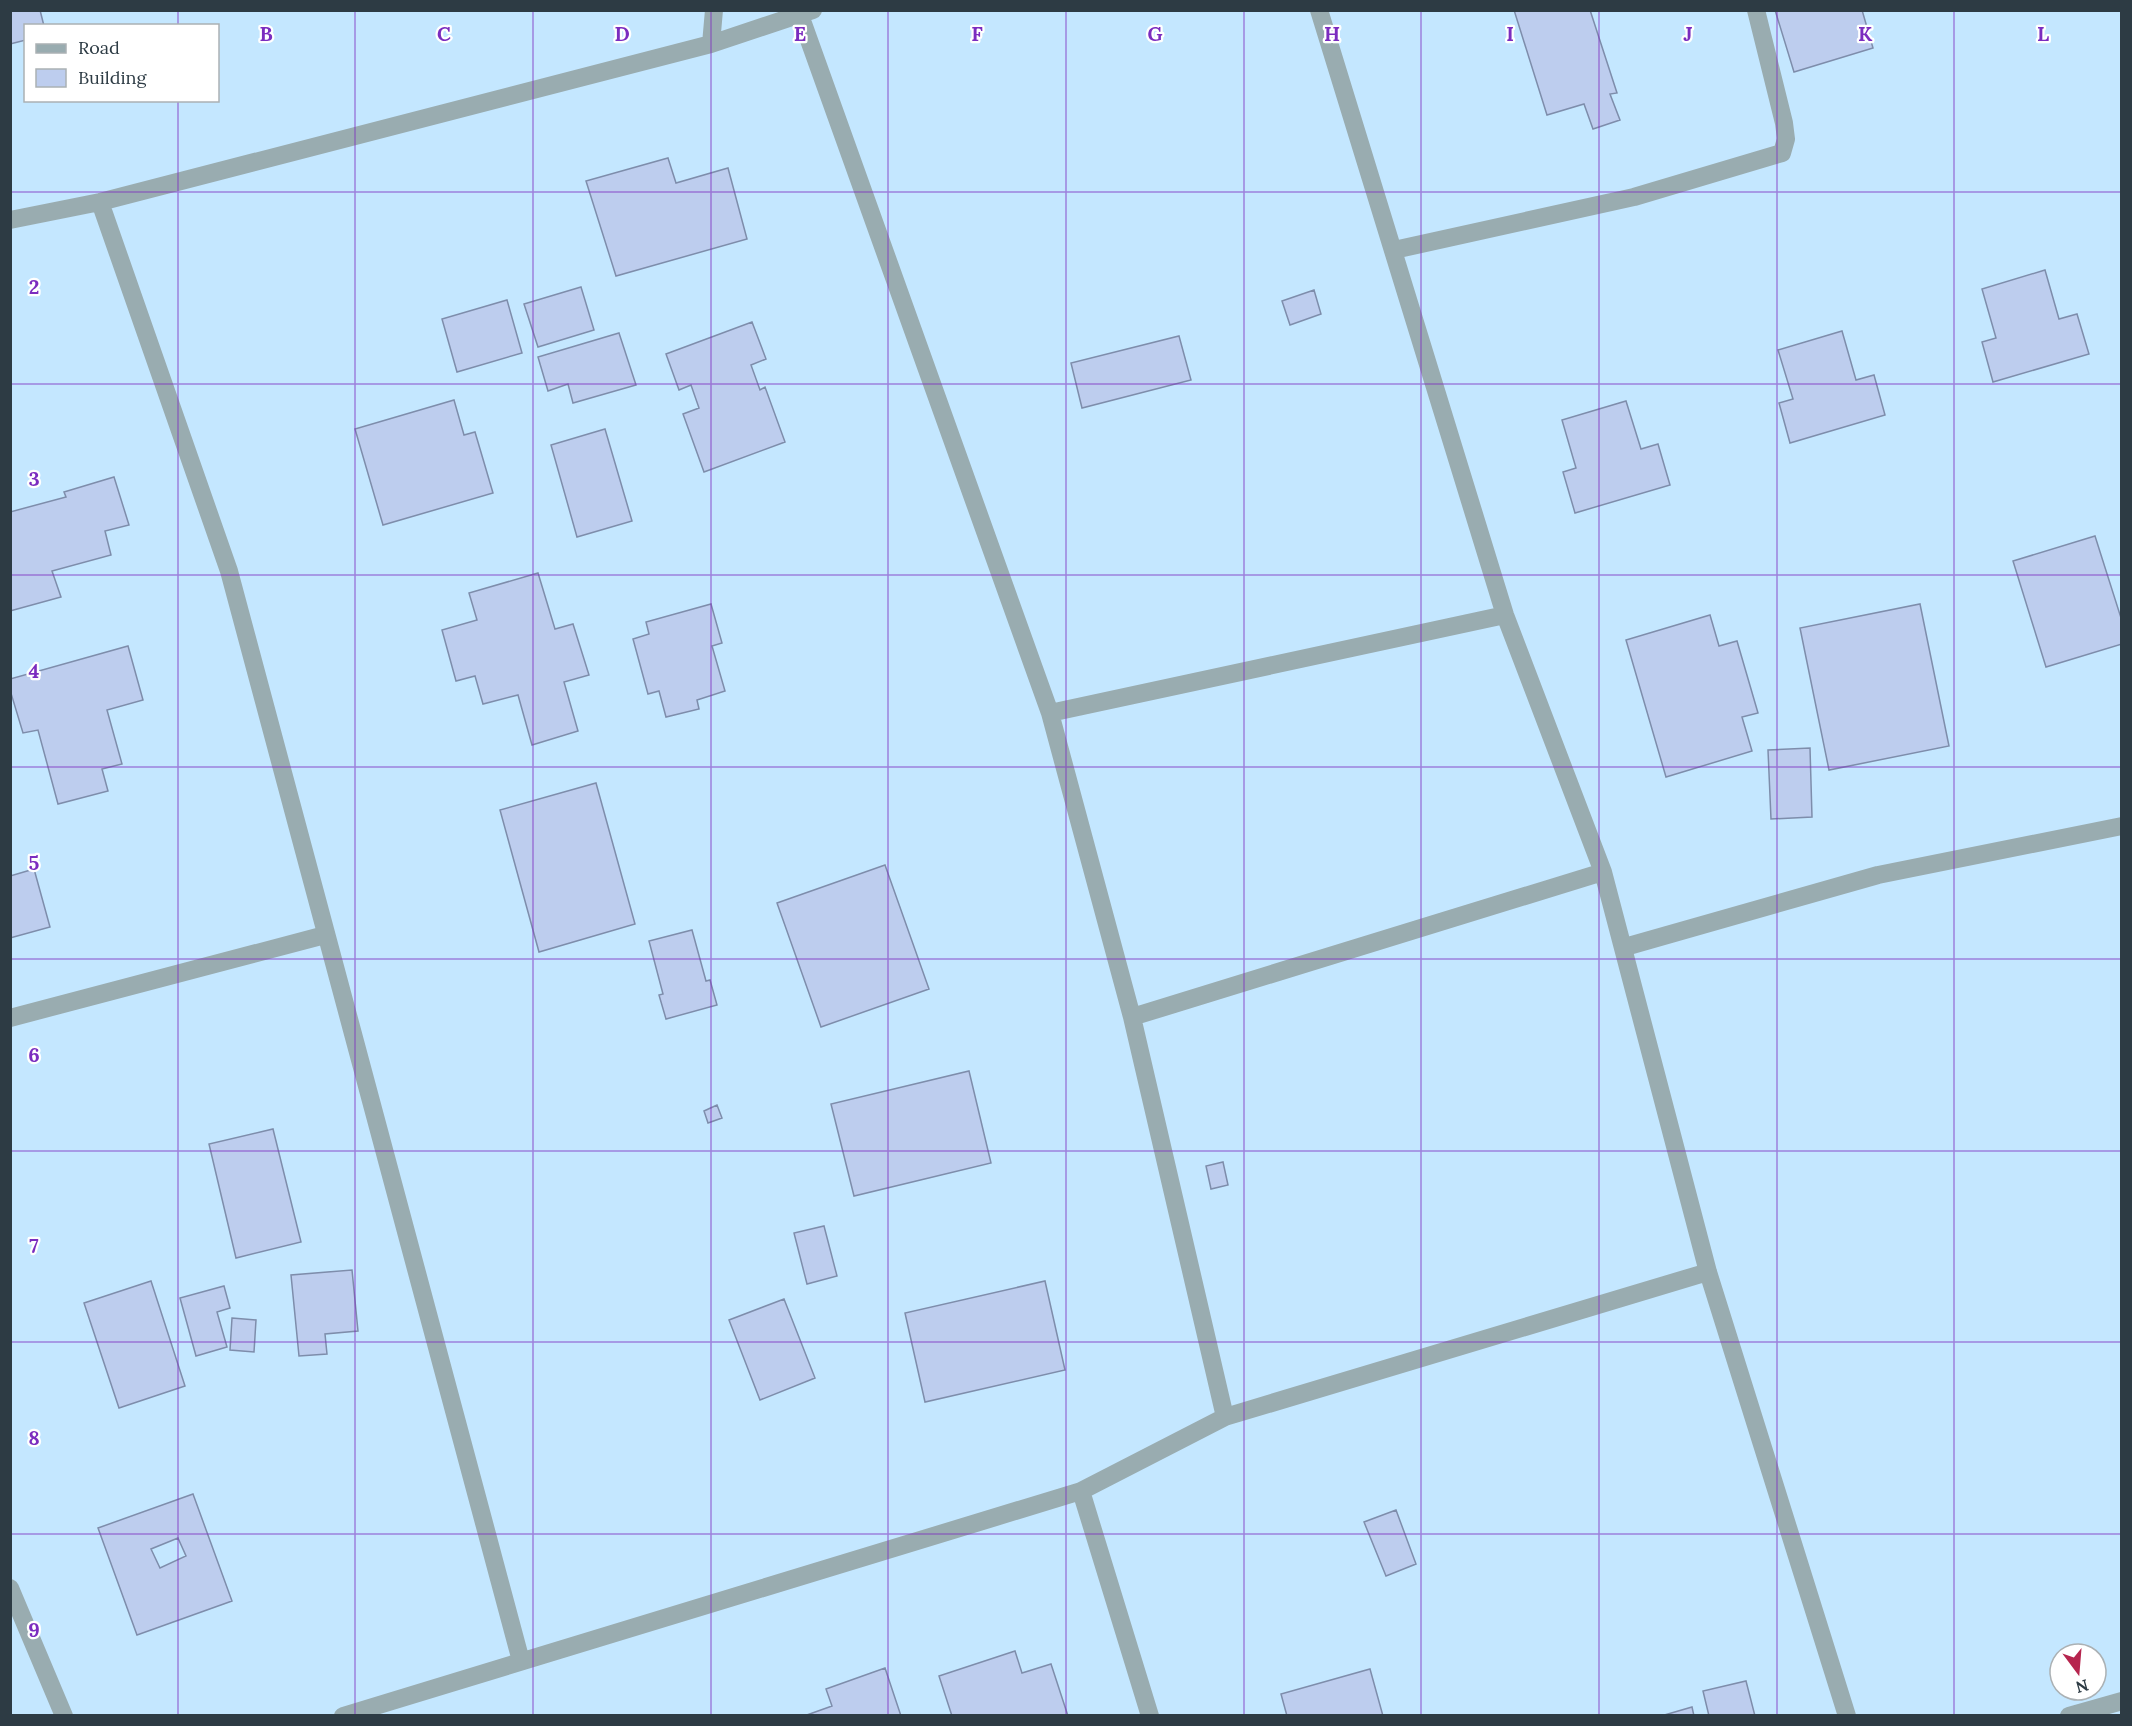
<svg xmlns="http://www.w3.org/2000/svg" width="2132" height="1726" font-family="Lora,serif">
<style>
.building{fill:#bdcdee;stroke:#7e8dab;stroke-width:1.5;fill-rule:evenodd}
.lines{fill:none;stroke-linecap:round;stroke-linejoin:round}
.street{stroke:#99acb0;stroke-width:18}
.grid{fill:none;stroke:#7b2cbf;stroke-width:1.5;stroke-opacity:0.55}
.grid-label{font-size:20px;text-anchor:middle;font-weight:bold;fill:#7b2cbf;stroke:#fff;stroke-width:4.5;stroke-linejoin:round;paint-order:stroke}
</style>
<rect width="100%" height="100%" fill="#c4e7ff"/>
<path class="building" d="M 10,10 L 40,10 L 44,26 L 26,26 L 26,40 L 10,44 Z
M 1514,10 L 1590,10 L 1617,93 L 1610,94 L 1620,120 L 1593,129 L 1584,104 L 1547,115 Z
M 1775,10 L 1862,10 L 1873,48 L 1794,72 Z
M 668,158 L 676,183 L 728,168 L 747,239 L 616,276 L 586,181 Z
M 2045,270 L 2059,319 L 2077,314 L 2089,354 L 1993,382 L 1982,342 L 1996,338 L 1982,289 Z
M 581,287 L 594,330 L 538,347 L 524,304 Z
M 1314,290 L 1321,314 L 1290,325 L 1282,301 Z
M 507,300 L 522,353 L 457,372 L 442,319 Z
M 752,322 L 766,359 L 751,365 L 760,390 L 765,387 L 785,442 L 704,472 L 683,414 L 699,408 L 691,385 L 679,390 L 666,354 Z
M 1842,331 L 1856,380 L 1874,375 L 1885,415 L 1790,443 L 1779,403 L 1793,399 L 1778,350 Z
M 619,333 L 636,385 L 573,403 L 568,384 L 548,391 L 538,357 Z
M 1179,336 L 1191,380 L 1082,408 L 1071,363 Z
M 454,400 L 464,435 L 475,432 L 493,493 L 383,525 L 355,429 Z
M 1626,401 L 1641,449 L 1658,444 L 1670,485 L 1575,513 L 1563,472 L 1576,468 L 1562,420 Z
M 605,429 L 632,521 L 577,537 L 551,445 Z
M 114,477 L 129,525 L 105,531 L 111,555 L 52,571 L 61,597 L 10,611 L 10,512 L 66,497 L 64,492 Z
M 2095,536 L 2122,621 L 2122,644 L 2046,667 L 2013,561 Z
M 538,573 L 555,629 L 573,624 L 589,675 L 564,682 L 578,731 L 532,745 L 518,695 L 483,704 L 475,676 L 456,681 L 442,630 L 477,620 L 469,593 Z
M 711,604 L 722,643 L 712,646 L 725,691 L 697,700 L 699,709 L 666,717 L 659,691 L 648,694 L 633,639 L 649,634 L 646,622 Z
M 1920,604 L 1949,746 L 1829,770 L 1800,628 Z
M 1710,615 L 1719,646 L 1737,641 L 1758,713 L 1742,717 L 1752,751 L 1666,777 L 1626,640 Z
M 128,646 L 143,700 L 107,710 L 122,764 L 102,769 L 108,791 L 58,804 L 38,730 L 23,733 L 10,690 L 10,679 Z
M 1810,748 L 1812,817 L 1771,819 L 1768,750 Z
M 596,783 L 635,924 L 539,952 L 500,810 Z
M 885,865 L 929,989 L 821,1027 L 777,903 Z
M 34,869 L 50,927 L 10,938 L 10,876 Z
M 692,930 L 706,981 L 710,980 L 717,1005 L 666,1019 L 659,995 L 663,994 L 649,941 Z
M 969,1071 L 991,1163 L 854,1196 L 831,1104 Z
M 717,1105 L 722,1118 L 708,1123 L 704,1111 Z
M 273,1129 L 301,1242 L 236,1258 L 209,1144 Z
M 1223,1162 L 1228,1185 L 1211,1189 L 1206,1166 Z
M 824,1226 L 837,1276 L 807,1284 L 794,1233 Z
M 352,1270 L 358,1331 L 325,1334 L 327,1354 L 299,1356 L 291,1275 Z
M 151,1281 L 185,1386 L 119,1408 L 84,1303 Z
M 1045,1281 L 1065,1370 L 925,1402 L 905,1313 Z
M 224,1286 L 230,1308 L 217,1312 L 227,1347 L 196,1356 L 180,1298 Z
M 784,1299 L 815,1378 L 760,1400 L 729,1320 Z
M 232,1318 L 256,1320 L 254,1352 L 230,1350 Z
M 193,1494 L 232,1601 L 137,1635 L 98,1528 ZM 178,1538 L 186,1556 L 160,1568 L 151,1549 Z
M 1396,1510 L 1416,1564 L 1386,1576 L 1364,1522 Z
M 1015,1651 L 1022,1673 L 1051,1664 L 1068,1716 L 952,1716 L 939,1676 Z
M 885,1668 L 901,1716 L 804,1716 L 832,1706 L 826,1689 Z
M 1370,1669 L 1383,1716 L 1287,1716 L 1281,1694 Z
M 1746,1681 L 1755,1716 L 1709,1716 L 1703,1691 Z
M 1692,1707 L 1694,1716 L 1661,1716 Z"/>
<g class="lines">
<path class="street" d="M 1319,10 L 1505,615 L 1603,872 L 1708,1272 L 1847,1716
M 800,15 L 1050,713 L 1132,1017 L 1225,1417
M 711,44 L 714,10
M 100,202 L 229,571 L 521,1661
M 10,220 L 100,202 L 711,44 L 813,10
M 1394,250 L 1634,197 L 1782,153 L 1786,139 L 1784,123 L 1756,10
M 1050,713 L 1505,615
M 1625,947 L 1878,875 L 2122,826
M 1132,1017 L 1603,872
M 10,1018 L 325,935
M 1081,1491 L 1150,1716
M 10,1588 L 64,1716
M 343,1716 L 1081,1491 L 1225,1417 L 1708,1272
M 2069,1716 L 2122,1701"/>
</g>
<path class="grid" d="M 178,10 L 178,26M 355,10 L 355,1716M 533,10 L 533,1716M 711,10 L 711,1716M 888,10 L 888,1716M 1066,10 L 1066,1716M 1244,10 L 1244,1716M 1421,10 L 1421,1716M 1599,10 L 1599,1716M 1777,10 L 1777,1716M 1954,10 L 1954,1716M 178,100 L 178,1716M 10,192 L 2122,192M 10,384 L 2122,384M 10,575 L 2122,575M 10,767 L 2122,767M 10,959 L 2122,959M 10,1151 L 2122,1151M 10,1342 L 2122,1342M 10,1534 L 2122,1534"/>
<g class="grid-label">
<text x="266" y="41">B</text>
<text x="444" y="41">C</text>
<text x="622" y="41">D</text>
<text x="800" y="41">E</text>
<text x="977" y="41">F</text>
<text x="1155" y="41">G</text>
<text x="1332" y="41">H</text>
<text x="1510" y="41">I</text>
<text x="1688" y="41">J</text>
<text x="1865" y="41">K</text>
<text x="2043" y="41">L</text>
<text x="34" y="294">2</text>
<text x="34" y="486">3</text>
<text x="34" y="678">4</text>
<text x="34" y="870">5</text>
<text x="34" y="1062">6</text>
<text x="34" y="1253">7</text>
<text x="34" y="1445">8</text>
<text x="34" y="1637">9</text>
</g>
<rect width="2132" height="1726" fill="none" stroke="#2d3b44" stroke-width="24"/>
<rect x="24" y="24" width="195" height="78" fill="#ffffff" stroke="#abb1b4" stroke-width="1.5"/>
<rect x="36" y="44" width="30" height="9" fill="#99acb0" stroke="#abb1b4" stroke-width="1.5"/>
<text x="78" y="54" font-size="18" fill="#2d3b44">Road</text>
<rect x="36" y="69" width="30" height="18" fill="#bdcdee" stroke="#abb1b4" stroke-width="1.5"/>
<text x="78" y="84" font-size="18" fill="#2d3b44">Building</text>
<g transform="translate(2078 1672) rotate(164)"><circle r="28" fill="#ffffff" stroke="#abb1b4" stroke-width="1.5"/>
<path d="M0-4.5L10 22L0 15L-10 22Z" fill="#b6254e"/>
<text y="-9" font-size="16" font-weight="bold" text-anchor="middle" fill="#2d3b44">N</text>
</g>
</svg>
